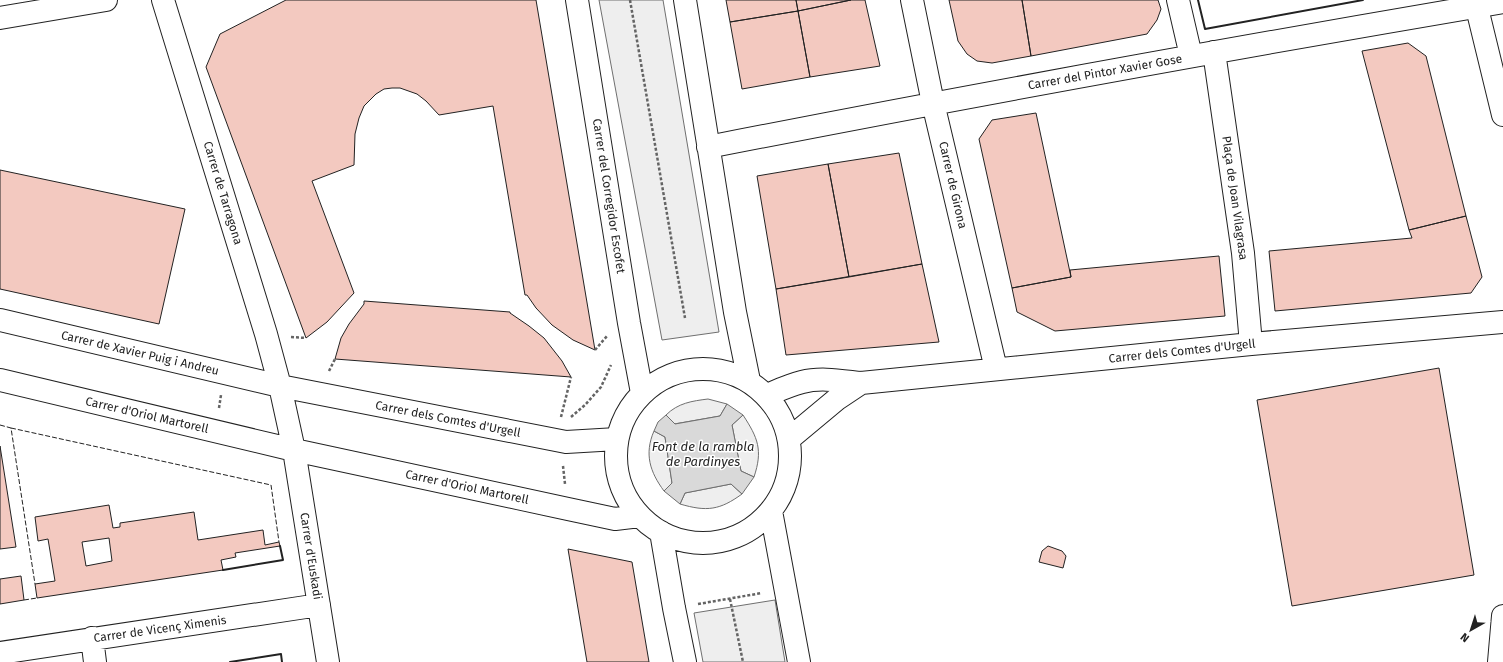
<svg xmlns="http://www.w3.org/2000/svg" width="1503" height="662" font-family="'Fira Sans',sans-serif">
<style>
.green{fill:#eee;stroke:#6f6f6f}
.water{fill:#d9d9d9;stroke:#6f6f6f}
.building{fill:#f3c9c0;stroke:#222;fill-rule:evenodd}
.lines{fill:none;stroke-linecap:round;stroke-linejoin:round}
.minor-casing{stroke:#222;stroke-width:24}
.major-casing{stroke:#222;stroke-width:24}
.path{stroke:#646464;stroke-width:2.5;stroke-dasharray:3 2;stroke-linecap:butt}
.minor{stroke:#fff;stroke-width:22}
.major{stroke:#fff;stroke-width:22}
.fence{stroke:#222;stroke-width:1;stroke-dasharray:5 2;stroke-linecap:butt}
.wall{stroke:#222;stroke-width:2}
.labels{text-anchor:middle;stroke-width:3;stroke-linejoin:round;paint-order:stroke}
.street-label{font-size:12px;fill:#222;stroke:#fff}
.water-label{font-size:13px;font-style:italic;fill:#222;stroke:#fff}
</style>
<rect width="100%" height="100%" fill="#fff"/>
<path class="green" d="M 599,0 L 663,0 L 719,332 L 662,340 Z
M 708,399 L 727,404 L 720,416 L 674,424 L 666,415 C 678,403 692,401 708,399 Z
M 743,415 C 758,438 763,450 754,477 L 741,471 L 732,425 Z
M 654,431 L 665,437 L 672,483 L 664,491 C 650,472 644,454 654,431 Z
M 731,484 L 742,494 C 720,510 707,512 680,504 L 685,493 Z
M 775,600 L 785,662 L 703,662 L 694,613 Z"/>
<path class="water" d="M 727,404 L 743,415 L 732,425 L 741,471 L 754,477 L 742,494 L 731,484 L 685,493 L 680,504 L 664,491 L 672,483 L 665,437 L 654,431 L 658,422 L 666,415 L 675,424 L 720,416 Z"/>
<path class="building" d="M 286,0 L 536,0 L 595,350 L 573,340 L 552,325 L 536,308 L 527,295 L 525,295 L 493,106 L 439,115 L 426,101 L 417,94 L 400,88 L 392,88 L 384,89 L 376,94 L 364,106 L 359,118 L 355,134 L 354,165 L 312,181 L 354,293 L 327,322 L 306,338 L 206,67 L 220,34 Z
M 726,0 L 796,0 L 798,11 L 730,22 Z
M 796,0 L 851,0 L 798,11 Z
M 851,0 L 865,0 L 880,66 L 810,77 L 798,11 Z
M 949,0 L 1022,0 L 1031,56 L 992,63 L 977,61 L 967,54 L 958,41 Z
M 1022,0 L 1158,0 L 1161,9 L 1157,20 L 1147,34 L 1031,56 Z
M 798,11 L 810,77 L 742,89 L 730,22 Z
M 1408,43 L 1426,56 L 1466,216 L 1409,230 L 1362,51 Z
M 1036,113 L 1071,277 L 1012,288 L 979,139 L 992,120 Z
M 899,153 L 922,264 L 849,277 L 828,164 Z
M 828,164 L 849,277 L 776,289 L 757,176 Z
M 0,170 L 185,209 L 159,324 L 0,289 Z
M 1466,216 L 1482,277 L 1471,293 L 1275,311 L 1269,251 L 1412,238 L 1409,230 Z
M 1219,256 L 1225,316 L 1055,331 L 1017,312 L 1012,288 L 1071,277 L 1070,270 Z
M 922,264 L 939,342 L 786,355 L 776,289 Z
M 364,301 L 510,312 L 510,313 L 529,326 L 544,338 L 562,361 L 571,377 L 335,359 L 341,338 L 349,324 L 364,304 Z
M 1439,368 L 1474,575 L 1292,606 L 1257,400 Z
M 0,446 L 16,547 L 0,549 Z
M 109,505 L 113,528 L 120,527 L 120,523 L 194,512 L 198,540 L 263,530 L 265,545 L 279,542 L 280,546 L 235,553 L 236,557 L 221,560 L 223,570 L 37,598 L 35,584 L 55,581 L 48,539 L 38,541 L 35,517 ZM 109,538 L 112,561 L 86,566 L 82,542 Z
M 1048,546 L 1062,551 L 1066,556 L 1063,568 L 1039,562 L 1042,551 Z
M 568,549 L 632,562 L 649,662 L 587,662 Z
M 21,576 L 24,600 L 0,604 L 0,579 Z"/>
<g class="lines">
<g class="minor-casing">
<path id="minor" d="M 163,0 L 266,334 L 280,386 L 294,450 L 328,662
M 577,0 L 629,323 L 642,393
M 685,0 L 735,312 L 749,381
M 912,0 L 933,103 L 996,369
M 1178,0 L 1191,56
M 0,18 L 106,0
M 1214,52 L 1243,253 L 1251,344
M 708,147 C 973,95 1238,47 1503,2
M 0,320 L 280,386 L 566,442 L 617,439
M616 456a87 87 0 1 1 174 0a87 87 0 1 1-174 0Z
M 0,380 L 294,450 L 568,509 L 615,519 L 640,516
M 767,395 C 779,390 790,385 802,382 C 821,377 842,381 861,383 L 1251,344 L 1503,322
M 789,439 L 837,399 L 861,383
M 771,511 L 799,662
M 661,532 L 674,608 L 685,662
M 92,638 L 95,662
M 0,653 L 319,605"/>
</g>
<g class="major-casing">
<path id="major" d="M 1475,0 L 1503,115
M 1499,662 L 1503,616"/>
</g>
<path class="path" d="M 630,0 L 685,318
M 291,337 L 306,338
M 595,350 L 607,336
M 329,371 L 335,359
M 219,408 L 221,395
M 561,417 L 571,377
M 571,417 L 585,405 L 601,387 L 611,365
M 563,466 L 565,484
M 730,599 L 743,662
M 698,604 L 762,593"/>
<use href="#minor" class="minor"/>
<use href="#major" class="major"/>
<path class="fence" d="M 0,425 L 11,428 L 35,584
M 11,428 L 271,485 L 279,542
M 24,600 L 37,598"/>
<path class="wall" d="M 1198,0 L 1205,29 L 1363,0
M 223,570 L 283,560 L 280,546
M 230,662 L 281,654 L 282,662"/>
</g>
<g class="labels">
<g class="street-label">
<text transform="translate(1105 72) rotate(-10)" y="4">Carrer del Pintor Xavier Gose</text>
<text transform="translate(953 185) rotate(77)" y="4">Carrer de Girona</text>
<text transform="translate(223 193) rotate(73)" y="4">Carrer de Tarragona</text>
<text transform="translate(609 196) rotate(81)" y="4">Carrer del Corregidor Escofet</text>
<text transform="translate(1235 198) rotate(82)" y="4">Plaça de Joan Vilagrasa</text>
<text transform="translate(1182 351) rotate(-6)" y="4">Carrer dels Comtes d'Urgell</text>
<text transform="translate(140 353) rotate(13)" y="4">Carrer de Xavier Puig i Andreu</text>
<text transform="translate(147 415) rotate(13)" y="4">Carrer d'Oriol Martorell</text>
<text transform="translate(448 419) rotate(11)" y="4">Carrer dels Comtes d'Urgell</text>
<text transform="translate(467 487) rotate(12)" y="4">Carrer d'Oriol Martorell</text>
<text transform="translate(311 556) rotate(81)" y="4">Carrer d'Euskadi</text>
<text transform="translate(160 629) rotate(-8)" y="4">Carrer de Vicenç Ximenis</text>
</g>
<g class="water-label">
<text x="703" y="451">Font de la rambla<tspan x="703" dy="15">de Pardinyes</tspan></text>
</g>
</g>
<g transform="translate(1471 630) rotate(219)" stroke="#ffffff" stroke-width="3" paint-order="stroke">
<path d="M0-3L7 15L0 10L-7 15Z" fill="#222222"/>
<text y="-6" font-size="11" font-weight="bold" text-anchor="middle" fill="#222222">N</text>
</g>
</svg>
